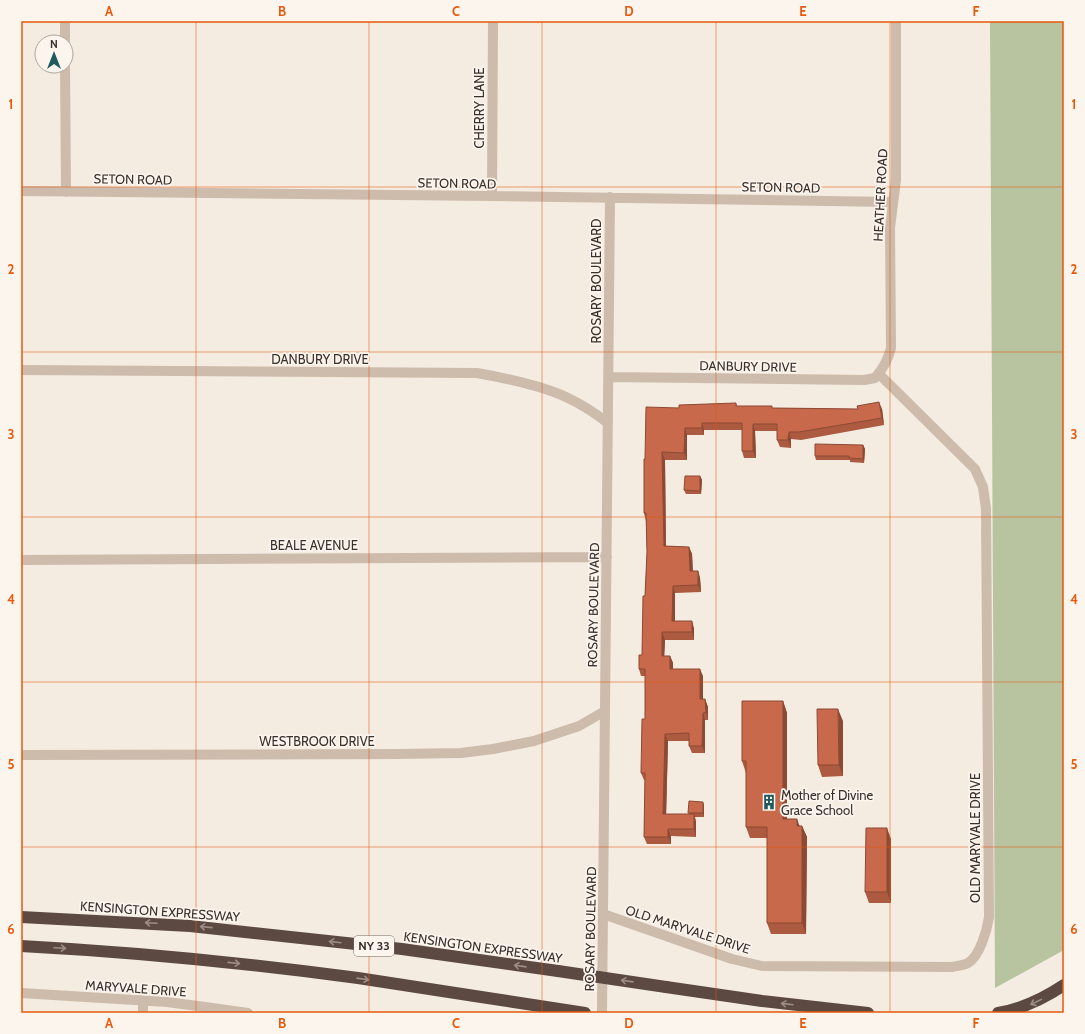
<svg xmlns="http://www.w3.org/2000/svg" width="1085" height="1034" font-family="Cabin,sans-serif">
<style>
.grass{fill:#b8c4a0}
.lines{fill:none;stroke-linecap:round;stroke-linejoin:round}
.minor{stroke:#cdbbac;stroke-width:10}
.highway{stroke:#5c4a42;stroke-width:12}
.highway-bridge{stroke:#5c4a42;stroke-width:12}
.wall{fill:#ac5a40}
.shaded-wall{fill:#8c4a34}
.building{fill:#c8694b;stroke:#8c4a34}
.oneway{stroke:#9c8e87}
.grid{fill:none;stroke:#e8590c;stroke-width:1;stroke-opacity:0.55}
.labels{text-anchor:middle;stroke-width:3.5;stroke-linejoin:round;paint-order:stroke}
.shield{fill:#fbf5ee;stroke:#756b66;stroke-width:1}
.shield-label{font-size:12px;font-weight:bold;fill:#3b302b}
.street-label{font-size:13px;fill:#3b302b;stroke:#fbf5ee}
.poi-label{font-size:13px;fill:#3b302b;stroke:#fbf5ee;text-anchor:start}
.neatline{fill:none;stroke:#e8590c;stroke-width:1.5}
.grid-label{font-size:13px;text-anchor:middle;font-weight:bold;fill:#e8590c}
</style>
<rect width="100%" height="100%" fill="#f4ebe1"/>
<path class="grass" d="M 990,21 L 1064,21 L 1064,950 L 995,988 Z"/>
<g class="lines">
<path class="minor" d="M 65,21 L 65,42
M 65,66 L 66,192
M 21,191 L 492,196 L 893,202
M 492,196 L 493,21
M 21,370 L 477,373 C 505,378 540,385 566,397 C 581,404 595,413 608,423
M 609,377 L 864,380 L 875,378 C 883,369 888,360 891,348 L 890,228 L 896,180 L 896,21
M 21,560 L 607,557
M 21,755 L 398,754 L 461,753 L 493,749 L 534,741 L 579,726 L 605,711
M 603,914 L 732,959 L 762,966 L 952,967 C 957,966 964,965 968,963 C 980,956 987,930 989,917 L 986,509 L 983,487 L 975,469 L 879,374
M 21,993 L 167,1002 L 205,1007 L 248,1013
M 143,1013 L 143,1001
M 602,1013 L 610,197"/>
<path class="highway" d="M 21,917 L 190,926 L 402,949 L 558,971
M 21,946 C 134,952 246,963 358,978 C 434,989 509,1002 585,1013
M 666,987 L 762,1001 L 868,1013
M 998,1013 C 1022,1009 1043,999 1064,985"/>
<path class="highway-bridge" d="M 558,971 L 666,987"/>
</g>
<path class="wall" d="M 736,403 L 737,406 L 773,408 L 858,409 L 882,409 L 884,425 L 801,440 L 791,439 L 791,448 L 780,447 L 777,440 L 777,431 L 755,431 L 756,458 L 744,458 L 742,451 L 742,430 L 704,430 L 704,435 L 687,435 L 687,460 L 665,460 L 666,546 L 689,547 L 692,554 L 693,571 L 698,571 L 700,578 L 701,592 L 675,593 L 675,621 L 694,628 L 694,640 L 665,640 L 664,656 L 670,656 L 673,663 L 673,669 L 703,676 L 703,699 L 705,699 L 708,707 L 708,720 L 705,720 L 705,753 L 692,753 L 689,746 L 689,741 L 668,741 L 666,814 L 689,814 L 688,813 L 703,802 L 704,806 L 704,817 L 695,817 L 696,822 L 696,837 L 671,836 L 671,844 L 647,844 L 644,837 L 645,780 L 644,780 L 641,773 L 645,719 L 645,676 L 641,676 L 639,669 L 642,655 L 647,552 L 646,521 L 644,513 L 645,459 L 679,408 Z
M 863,445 L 865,449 L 864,463 L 850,462 L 850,460 L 816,460 L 815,456 Z
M 700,476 L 702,480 L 701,494 L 686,494 L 684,490 Z
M 783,701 L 787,713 L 787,819 L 800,826 L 802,826 L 807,837 L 806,934 L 771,934 L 767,923 L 767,838 L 750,838 L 746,827 L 746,773 L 742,761 Z
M 843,721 L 843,776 L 822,777 L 818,765 Z
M 891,839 L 891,903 L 869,903 L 865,892 Z"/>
<path class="shaded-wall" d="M 879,402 L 882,409 L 884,425 L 882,418 Z
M 702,423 L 704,430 L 704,435 L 702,428 Z
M 753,424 L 755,431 L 756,458 L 753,451 Z
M 685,428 L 687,435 L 687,460 L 684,453 Z
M 789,432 L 791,439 L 791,448 L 788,440 Z
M 863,445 L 865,449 L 864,463 L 863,459 Z
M 662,452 L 665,460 L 666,554 L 664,546 Z
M 700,476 L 702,480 L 701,494 L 700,491 Z
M 689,547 L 692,554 L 693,578 L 690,571 Z
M 698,571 L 700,578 L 701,592 L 698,585 Z
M 673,586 L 675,593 L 675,628 L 672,621 Z
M 692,621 L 694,628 L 694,640 L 692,632 Z
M 662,632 L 665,640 L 664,663 L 662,656 Z
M 670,656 L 673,663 L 673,676 L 670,669 Z
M 700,669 L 703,676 L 703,707 L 700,699 Z
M 705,699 L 708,707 L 708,720 L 706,712 Z
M 783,701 L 787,713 L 787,830 L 783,819 Z
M 838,709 L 843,721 L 843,776 L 839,765 Z
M 703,713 L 705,720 L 705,753 L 702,746 Z
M 665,734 L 668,741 L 666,821 L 663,814 Z
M 703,802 L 704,806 L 704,817 L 703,813 Z
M 694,814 L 696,822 L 696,837 L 694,829 Z
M 797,819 L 801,830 L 797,826 Z
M 802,826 L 807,837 L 806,934 L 802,923 Z
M 887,828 L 891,839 L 891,903 L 887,892 Z
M 668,829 L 671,836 L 671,844 L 668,837 Z"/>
<path class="building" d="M 879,402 L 882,418 L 799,432 L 789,432 L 788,440 L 777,440 L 777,424 L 753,424 L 753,451 L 742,451 L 742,423 L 702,423 L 702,428 L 685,428 L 684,453 L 662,452 L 664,546 L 689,547 L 690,571 L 698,571 L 698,585 L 673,586 L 672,621 L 692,621 L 692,632 L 662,632 L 662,656 L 670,656 L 670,669 L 700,669 L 700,699 L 705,699 L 706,712 L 703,713 L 702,746 L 689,746 L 689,733 L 665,734 L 663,814 L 694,814 L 694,829 L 668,829 L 668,837 L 644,837 L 645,773 L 641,773 L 642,719 L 645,719 L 645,669 L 639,669 L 639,655 L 642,655 L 643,596 L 645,596 L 647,552 L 646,513 L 644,513 L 644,459 L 645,459 L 646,407 L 679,408 L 679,405 L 736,403 L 736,406 L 772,406 L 772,408 L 858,409 L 857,406 Z
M 815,444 L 863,445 L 863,459 L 849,458 L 849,456 L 815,456 Z
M 685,476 L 700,476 L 700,491 L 684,490 Z
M 742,701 L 783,701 L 783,819 L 797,819 L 797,826 L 802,826 L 802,923 L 767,923 L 767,827 L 746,827 L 746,761 L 742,761 Z
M 817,709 L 838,709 L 839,765 L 818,765 Z
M 689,801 L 703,802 L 703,813 L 688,813 Z
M 866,828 L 887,828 L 887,892 L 865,892 Z"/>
<defs><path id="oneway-shaft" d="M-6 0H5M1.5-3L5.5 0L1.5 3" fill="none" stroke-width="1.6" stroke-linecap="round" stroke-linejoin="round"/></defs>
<g class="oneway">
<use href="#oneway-shaft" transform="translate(151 923) rotate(-177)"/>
<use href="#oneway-shaft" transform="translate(206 927) rotate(-174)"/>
<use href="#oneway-shaft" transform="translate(335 942) rotate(-173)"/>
<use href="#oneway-shaft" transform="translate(60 948) rotate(3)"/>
<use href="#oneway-shaft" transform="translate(234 963) rotate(6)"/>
<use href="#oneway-shaft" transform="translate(520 966) rotate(-172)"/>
<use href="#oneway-shaft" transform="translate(363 979) rotate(8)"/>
<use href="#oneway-shaft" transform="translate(627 981) rotate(-172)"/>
<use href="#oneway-shaft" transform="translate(1036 1002) rotate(154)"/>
<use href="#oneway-shaft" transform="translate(787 1004) rotate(-173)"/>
</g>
<path class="grid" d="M 196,21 L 196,1013M 369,21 L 369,1013M 542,21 L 542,1013M 716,21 L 716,1013M 890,21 L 890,1013M 21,187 L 1064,187M 21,352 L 1064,352M 21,517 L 1064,517M 21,682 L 1064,682M 21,847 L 1064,847"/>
<defs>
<g id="building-bare" transform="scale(1.2)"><path d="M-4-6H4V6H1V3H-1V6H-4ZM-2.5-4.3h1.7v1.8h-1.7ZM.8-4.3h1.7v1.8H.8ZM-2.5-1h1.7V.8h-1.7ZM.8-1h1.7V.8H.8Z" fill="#1f5a5e" stroke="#fbf5ee" stroke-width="2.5" paint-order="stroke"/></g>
</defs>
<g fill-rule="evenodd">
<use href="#building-bare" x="769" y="802"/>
</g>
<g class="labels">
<rect class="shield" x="354" y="936" width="40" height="20" rx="3"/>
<g class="shield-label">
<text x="374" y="950">NY 33</text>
</g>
<g class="street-label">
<text transform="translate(479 108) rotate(-90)" y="5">CHERRY LANE</text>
<text transform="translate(133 179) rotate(1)" y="5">SETON ROAD</text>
<text transform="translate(457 183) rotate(1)" y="5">SETON ROAD</text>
<text transform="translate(781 187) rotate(1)" y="5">SETON ROAD</text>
<text transform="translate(880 195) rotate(-87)" y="5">HEATHER ROAD</text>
<text transform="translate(596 281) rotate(-90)" y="5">ROSARY BOULEVARD</text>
<text x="320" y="364">DANBURY DRIVE</text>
<text transform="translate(748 366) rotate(1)" y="5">DANBURY DRIVE</text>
<text x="314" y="550">BEALE AVENUE</text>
<text transform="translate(593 605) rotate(-89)" y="5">ROSARY BOULEVARD</text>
<text x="317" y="746">WESTBROOK DRIVE</text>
<text transform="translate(975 838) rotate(-90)" y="5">OLD MARYVALE DRIVE</text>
<text transform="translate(160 911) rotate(4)" y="5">KENSINGTON EXPRESSWAY</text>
<text transform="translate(590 929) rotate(-89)" y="5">ROSARY BOULEVARD</text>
<text transform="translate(688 929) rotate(18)" y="5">OLD MARYVALE DRIVE</text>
<text transform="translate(483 947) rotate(8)" y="5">KENSINGTON EXPRESSWAY</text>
<text transform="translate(136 988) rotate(4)" y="5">MARYVALE DRIVE</text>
</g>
<g class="poi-label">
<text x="781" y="800">Mother of Divine<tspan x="781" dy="15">Grace School</tspan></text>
</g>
</g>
<rect width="1085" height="1034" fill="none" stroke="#fbf5ee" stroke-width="44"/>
<g transform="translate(54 54)"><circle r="19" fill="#fbf5ee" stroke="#aea6a0"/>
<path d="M0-3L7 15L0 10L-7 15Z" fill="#1f5a5e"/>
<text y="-6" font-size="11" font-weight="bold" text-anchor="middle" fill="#3b302b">N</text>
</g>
<rect x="22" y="22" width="1041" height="990" class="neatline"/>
<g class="grid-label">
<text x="109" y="16">A</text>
<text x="282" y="16">B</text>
<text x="456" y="16">C</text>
<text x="629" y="16">D</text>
<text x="803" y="16">E</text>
<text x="976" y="16">F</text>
<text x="11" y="109">1</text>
<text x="1074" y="109">1</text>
<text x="11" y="274">2</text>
<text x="1074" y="274">2</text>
<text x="11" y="439">3</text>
<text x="1074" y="439">3</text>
<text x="11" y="604">4</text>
<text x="1074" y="604">4</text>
<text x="11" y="769">5</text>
<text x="1074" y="769">5</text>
<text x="11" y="934">6</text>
<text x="1074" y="934">6</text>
<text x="109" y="1028">A</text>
<text x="282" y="1028">B</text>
<text x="456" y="1028">C</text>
<text x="629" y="1028">D</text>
<text x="803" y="1028">E</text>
<text x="976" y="1028">F</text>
</g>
</svg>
